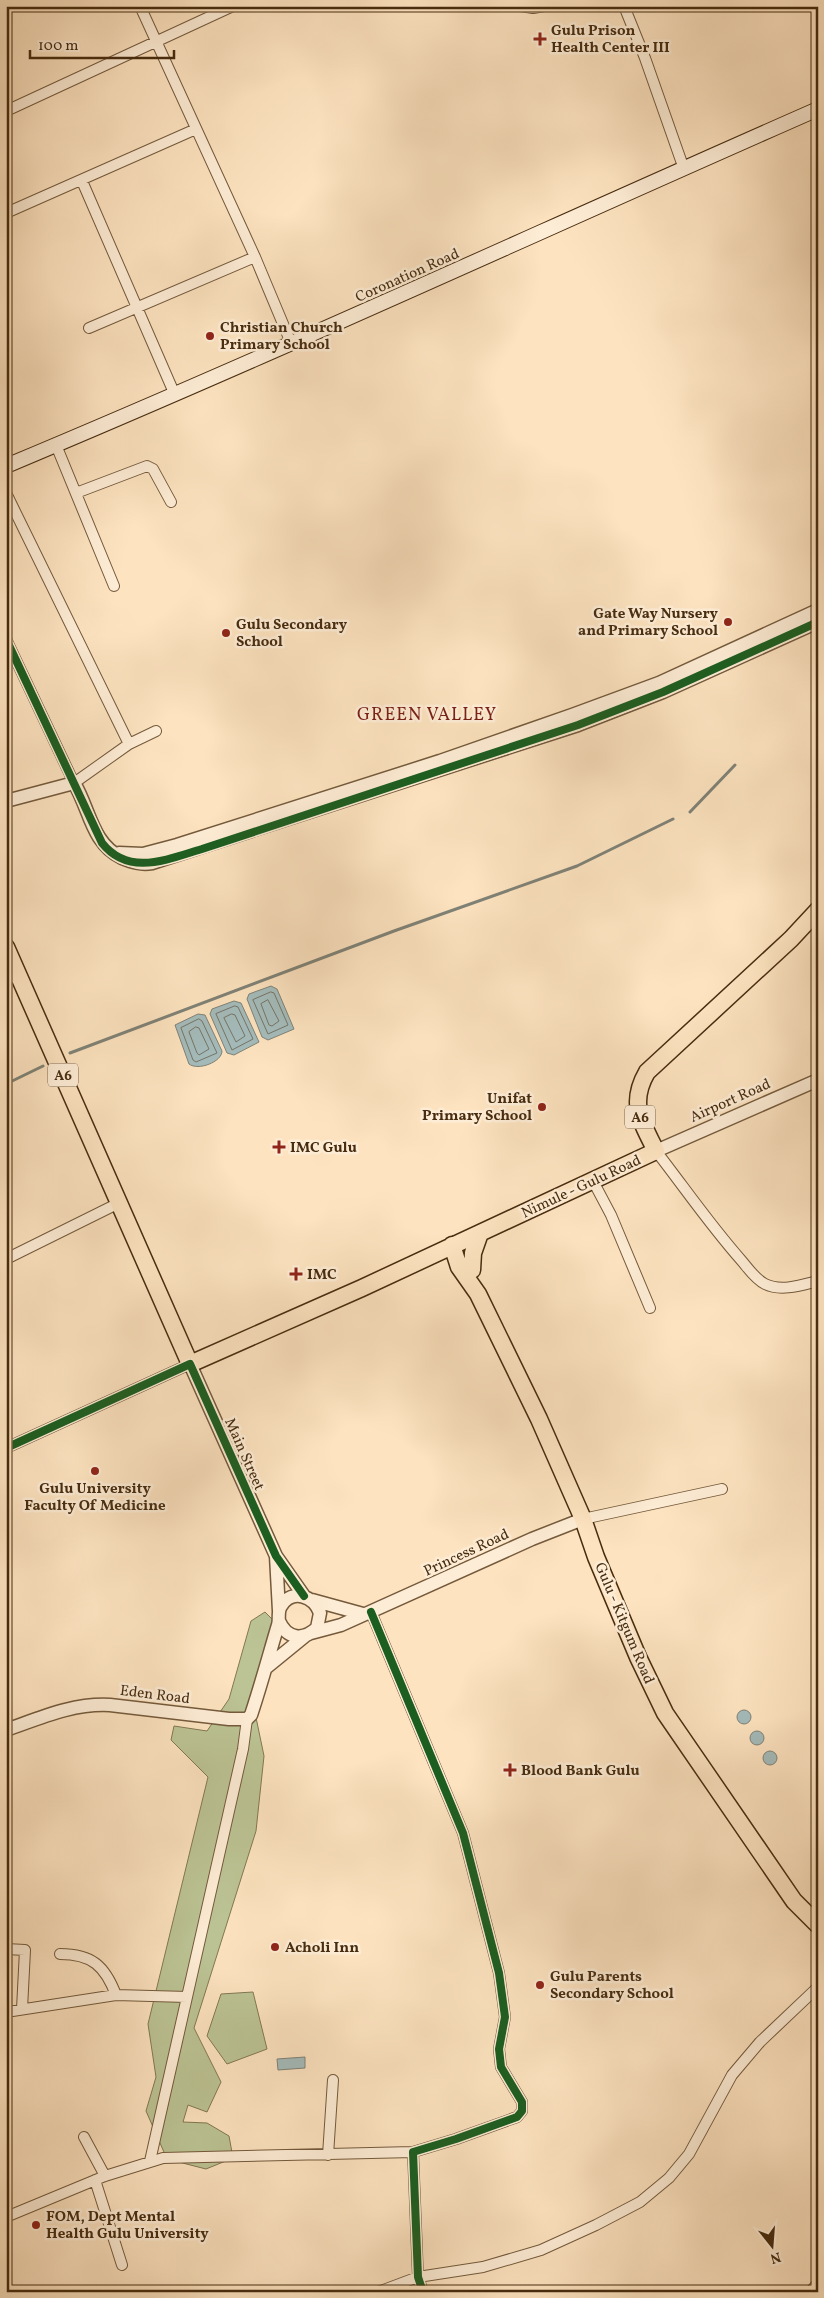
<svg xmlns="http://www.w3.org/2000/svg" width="824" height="2298" font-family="Vollkorn,serif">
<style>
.green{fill:#bcc495;stroke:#827852}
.water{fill:#a4bcbc;stroke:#7f8277}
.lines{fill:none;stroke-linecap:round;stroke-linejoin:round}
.shore{stroke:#767466;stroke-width:1}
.stream{stroke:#7f8277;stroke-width:3}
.minor-casing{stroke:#745a3b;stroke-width:12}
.tertiary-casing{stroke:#745a3b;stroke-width:15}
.secondary-casing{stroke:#472c0f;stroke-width:16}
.primary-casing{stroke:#472c0f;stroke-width:19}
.minor{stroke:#feedd6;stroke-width:10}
.tertiary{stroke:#feedd6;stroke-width:12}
.secondary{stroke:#feedd6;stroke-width:14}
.primary{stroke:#fde3c0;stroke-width:16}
.cycleway-casing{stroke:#feedd6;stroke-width:11}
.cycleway{stroke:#1b5e20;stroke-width:8}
.poi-dot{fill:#8f2418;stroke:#feedd6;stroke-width:2}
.labels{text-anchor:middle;stroke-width:5;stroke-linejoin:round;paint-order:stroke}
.shield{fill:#feedd6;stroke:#7e664b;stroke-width:1}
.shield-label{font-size:14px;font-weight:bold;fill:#472c0f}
.poi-label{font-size:15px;font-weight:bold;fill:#472c0f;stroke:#feedd6;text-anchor:start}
.street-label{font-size:15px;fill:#472c0f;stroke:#feedd6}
.quarter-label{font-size:18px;letter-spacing:1px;fill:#7a1f14;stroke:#feedd6}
</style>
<rect width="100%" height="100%" fill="#fde3c0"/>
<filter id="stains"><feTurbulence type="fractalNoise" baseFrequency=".004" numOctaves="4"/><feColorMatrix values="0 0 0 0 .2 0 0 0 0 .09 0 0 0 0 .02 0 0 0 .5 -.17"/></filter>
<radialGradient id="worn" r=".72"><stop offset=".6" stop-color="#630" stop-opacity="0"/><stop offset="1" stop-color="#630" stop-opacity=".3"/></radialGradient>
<path class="green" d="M 265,1612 L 273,1620 L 253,1703 L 264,1756 L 256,1831 L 194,2028 L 221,2082 L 207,2112 L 188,2105 L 183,2122 L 207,2123 L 229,2136 L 233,2158 L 206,2169 L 167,2159 L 146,2111 L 156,2077 L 148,2024 L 208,1777 L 171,1740 L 174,1726 L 207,1731 L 229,1699 L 251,1621 Z
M 253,1992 L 267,2049 L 227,2064 L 207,2036 L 221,1994 Z"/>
<path class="water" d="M 271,986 L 277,989 L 294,1029 L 268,1040 L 262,1037 L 247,999 L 249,994 Z
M 234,1001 L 241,1003 L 259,1042 L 234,1055 L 227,1053 L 210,1014 L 212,1009 Z
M 198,1014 L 205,1015 L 222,1051 C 222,1062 198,1071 189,1064 L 175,1025 Z
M737 1717a7 7 0 1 1 14 0a7 7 0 1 1-14 0Z
M750 1738a7 7 0 1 1 14 0a7 7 0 1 1-14 0Z
M763 1758a7 7 0 1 1 14 0a7 7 0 1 1-14 0Z
M 305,2057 L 305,2068 L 278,2070 L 277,2059 Z"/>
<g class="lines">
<path class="shore" d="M 271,992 L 274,993 L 288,1025 L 268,1034 L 253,1000 Z
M 268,1000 L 279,1021 L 272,1026 L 269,1025 L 261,1004 Z
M 235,1006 L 238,1007 L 253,1039 L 232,1050 L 216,1014 Z
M 232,1014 L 235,1015 L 245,1036 L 236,1042 L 224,1018 Z
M 199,1019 L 202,1021 L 217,1053 L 196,1062 L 193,1060 L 181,1028 Z
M 196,1027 L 199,1028 L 209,1049 L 199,1055 L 197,1053 L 189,1032 Z"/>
<path class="stream" d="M 690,812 L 735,765
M 70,1053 L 394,931 L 577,866 L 673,819
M 6,1084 L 43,1066"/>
<g class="minor-casing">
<path id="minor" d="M 140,6 L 255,257 L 291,343
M 521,6 L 533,8 L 544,6
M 624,6 L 645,58 L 684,169
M 6,111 L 233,6
M 82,181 L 175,395
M 6,213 L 196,129
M 89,328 L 255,257
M 56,445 L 114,586
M 6,493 L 129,744
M 76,493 L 147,466 L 153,469 L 171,502
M 6,639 L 74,783 L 129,744 L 156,731
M 6,979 L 19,975
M 656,1151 C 684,1187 710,1225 741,1260 C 748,1268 755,1279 765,1284 C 781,1292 802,1285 818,1281
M 593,1181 L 611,1215 L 650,1308
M 6,1259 L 119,1203
M 6,1448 L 190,1364
M 583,1519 L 722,1489
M 371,1612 L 463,1833 L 499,1973 L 505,2017 L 499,2049 L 501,2067 L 522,2102 L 522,2111 L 517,2117 L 456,2139 L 413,2152 L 418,2277 L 423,2292
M 6,1949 L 25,1950 L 22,2009
M 60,1954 C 92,1954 105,1966 116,1995
M 6,2012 L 116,1995 L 187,1997
M 84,2137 L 105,2176
M 328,2155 L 333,2080
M 150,2161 L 243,1749 L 247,1719
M 95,2180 L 122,2265
M 6,2217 L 105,2176 L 163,2158 L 413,2152
M 378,2292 L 418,2277 L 483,2267 L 541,2250 L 596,2225 L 640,2202 L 669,2178 L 689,2154 L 732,2075 L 760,2042 L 818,1987
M 810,2292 L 818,2283"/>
</g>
<g class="tertiary-casing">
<path id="tertiary" d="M 6,801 L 74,783 C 90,809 91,843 122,858 C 132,862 141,865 152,863 L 578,725 L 663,692 L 818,622
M 119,853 L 143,854 L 177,845 L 440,761 L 572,715 L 659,683 L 818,610
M 656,1151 L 818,1080
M 190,1364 L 276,1556 L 304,1596
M 276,1556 L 279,1611
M 312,1600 L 363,1614
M 311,1633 L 341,1625 L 532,1539 L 583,1519
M 267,1667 L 305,1636
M 6,1730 C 40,1718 73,1703 110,1705 L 229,1719 L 247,1719 L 251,1715 C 261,1685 269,1655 278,1625 C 280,1619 277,1612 281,1606 C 292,1588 314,1596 320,1613 L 317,1628 C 303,1641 287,1639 279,1621"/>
</g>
<g class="secondary-casing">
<path id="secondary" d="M 6,466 C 279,352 547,228 818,109"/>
</g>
<g class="primary-casing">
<path id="primary" d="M 6,947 L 190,1364 L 362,1288 L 656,1151 C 641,1121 629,1103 647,1072 L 791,939 L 818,910
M 452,1245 L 459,1267 L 478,1294 L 539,1419 L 583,1519 L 596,1557 L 638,1657 L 665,1713 L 794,1901 L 818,1925
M 472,1270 L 473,1253 L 480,1233"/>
</g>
<use href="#minor" class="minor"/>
<use href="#tertiary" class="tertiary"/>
<use href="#secondary" class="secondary"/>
<use href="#primary" class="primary"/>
<g class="cycleway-casing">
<path id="cycleway" d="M 6,639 L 102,843 C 129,877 168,859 202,849 L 578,725 L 663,692 L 818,622
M 6,1448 L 190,1364 L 276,1556 L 304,1596
M 371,1612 L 463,1833 L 499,1973 L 505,2017 L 499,2049 L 501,2067 L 522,2102 L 522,2111 L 517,2117 L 456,2139 L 413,2152 L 418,2277 L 423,2292"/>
</g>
<use href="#cycleway" class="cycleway"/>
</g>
<g class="poi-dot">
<path d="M537.5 31.5h5v5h5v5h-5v5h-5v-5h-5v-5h5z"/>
<circle cx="210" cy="336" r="5"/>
<circle cx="728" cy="622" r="5"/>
<circle cx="226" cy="633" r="5"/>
<circle cx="542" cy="1107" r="5"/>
<path d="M276.5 1139.5h5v5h5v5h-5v5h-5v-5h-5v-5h5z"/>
<path d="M293.5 1266.5h5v5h5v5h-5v5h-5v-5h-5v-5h5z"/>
<circle cx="95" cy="1471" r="5"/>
<path d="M507.5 1762.5h5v5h5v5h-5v5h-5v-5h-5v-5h5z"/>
<circle cx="275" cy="1947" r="5"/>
<circle cx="540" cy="1985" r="5"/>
<circle cx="36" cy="2225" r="5"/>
</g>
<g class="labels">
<g class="shield">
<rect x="48" y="1063.5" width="30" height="23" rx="4"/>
<rect x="625" y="1105.5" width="30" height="23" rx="4"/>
</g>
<g class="shield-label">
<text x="63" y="1080">A6</text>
<text x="640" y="1122">A6</text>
</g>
<g class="poi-label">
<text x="551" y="35">Gulu Prison<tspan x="551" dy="17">Health Center III</tspan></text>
<text x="220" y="332">Christian Church<tspan x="220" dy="17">Primary School</tspan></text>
<text x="718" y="618" text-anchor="end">Gate Way Nursery<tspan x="718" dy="17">and Primary School</tspan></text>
<text x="236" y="629">Gulu Secondary<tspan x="236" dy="17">School</tspan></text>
<text x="532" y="1103" text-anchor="end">Unifat<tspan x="532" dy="17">Primary School</tspan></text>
<text x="290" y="1152">IMC Gulu</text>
<text x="307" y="1279">IMC</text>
<text x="95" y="1493" text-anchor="middle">Gulu University<tspan x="95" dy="17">Faculty Of Medicine</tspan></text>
<text x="521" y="1775">Blood Bank Gulu</text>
<text x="285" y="1952">Acholi Inn</text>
<text x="550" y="1981">Gulu Parents<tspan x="550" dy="17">Secondary School</tspan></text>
<text x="46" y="2221">FOM, Dept Mental<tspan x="46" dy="17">Health Gulu University</tspan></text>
</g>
<g class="street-label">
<text transform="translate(407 275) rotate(-24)" y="5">Coronation Road</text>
<text transform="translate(730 1100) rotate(-24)" y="5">Airport Road</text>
<text transform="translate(581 1186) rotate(-25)" y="5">Nimule - Gulu Road</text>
<text transform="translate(245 1454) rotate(66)" y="5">Main Street</text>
<text transform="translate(466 1552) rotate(-25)" y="5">Princess Road</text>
<text transform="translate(625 1623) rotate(67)" y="5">Gulu - Kitgum Road</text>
<text transform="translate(155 1694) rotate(7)" y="5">Eden Road</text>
</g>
<g class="quarter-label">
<text x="427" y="720">GREEN VALLEY</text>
</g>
</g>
<rect width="824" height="2298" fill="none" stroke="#fde3c0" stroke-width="25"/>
<rect x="8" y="8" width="809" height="2283" fill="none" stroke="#472c0f" stroke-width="2.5"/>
<rect x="12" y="12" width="799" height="2273" fill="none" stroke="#472c0f"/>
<g transform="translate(772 2246) rotate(163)" stroke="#feedd6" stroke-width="4" paint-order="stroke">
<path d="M0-4L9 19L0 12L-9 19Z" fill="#472c0f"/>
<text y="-8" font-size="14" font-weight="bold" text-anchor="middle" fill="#472c0f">N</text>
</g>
<path d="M30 50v8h144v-8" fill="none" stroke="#472c0f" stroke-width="2.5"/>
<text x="38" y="50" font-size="15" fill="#472c0f" stroke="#feedd6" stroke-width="4" paint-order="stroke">100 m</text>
<rect width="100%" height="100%" filter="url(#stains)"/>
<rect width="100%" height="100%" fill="url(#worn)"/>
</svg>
